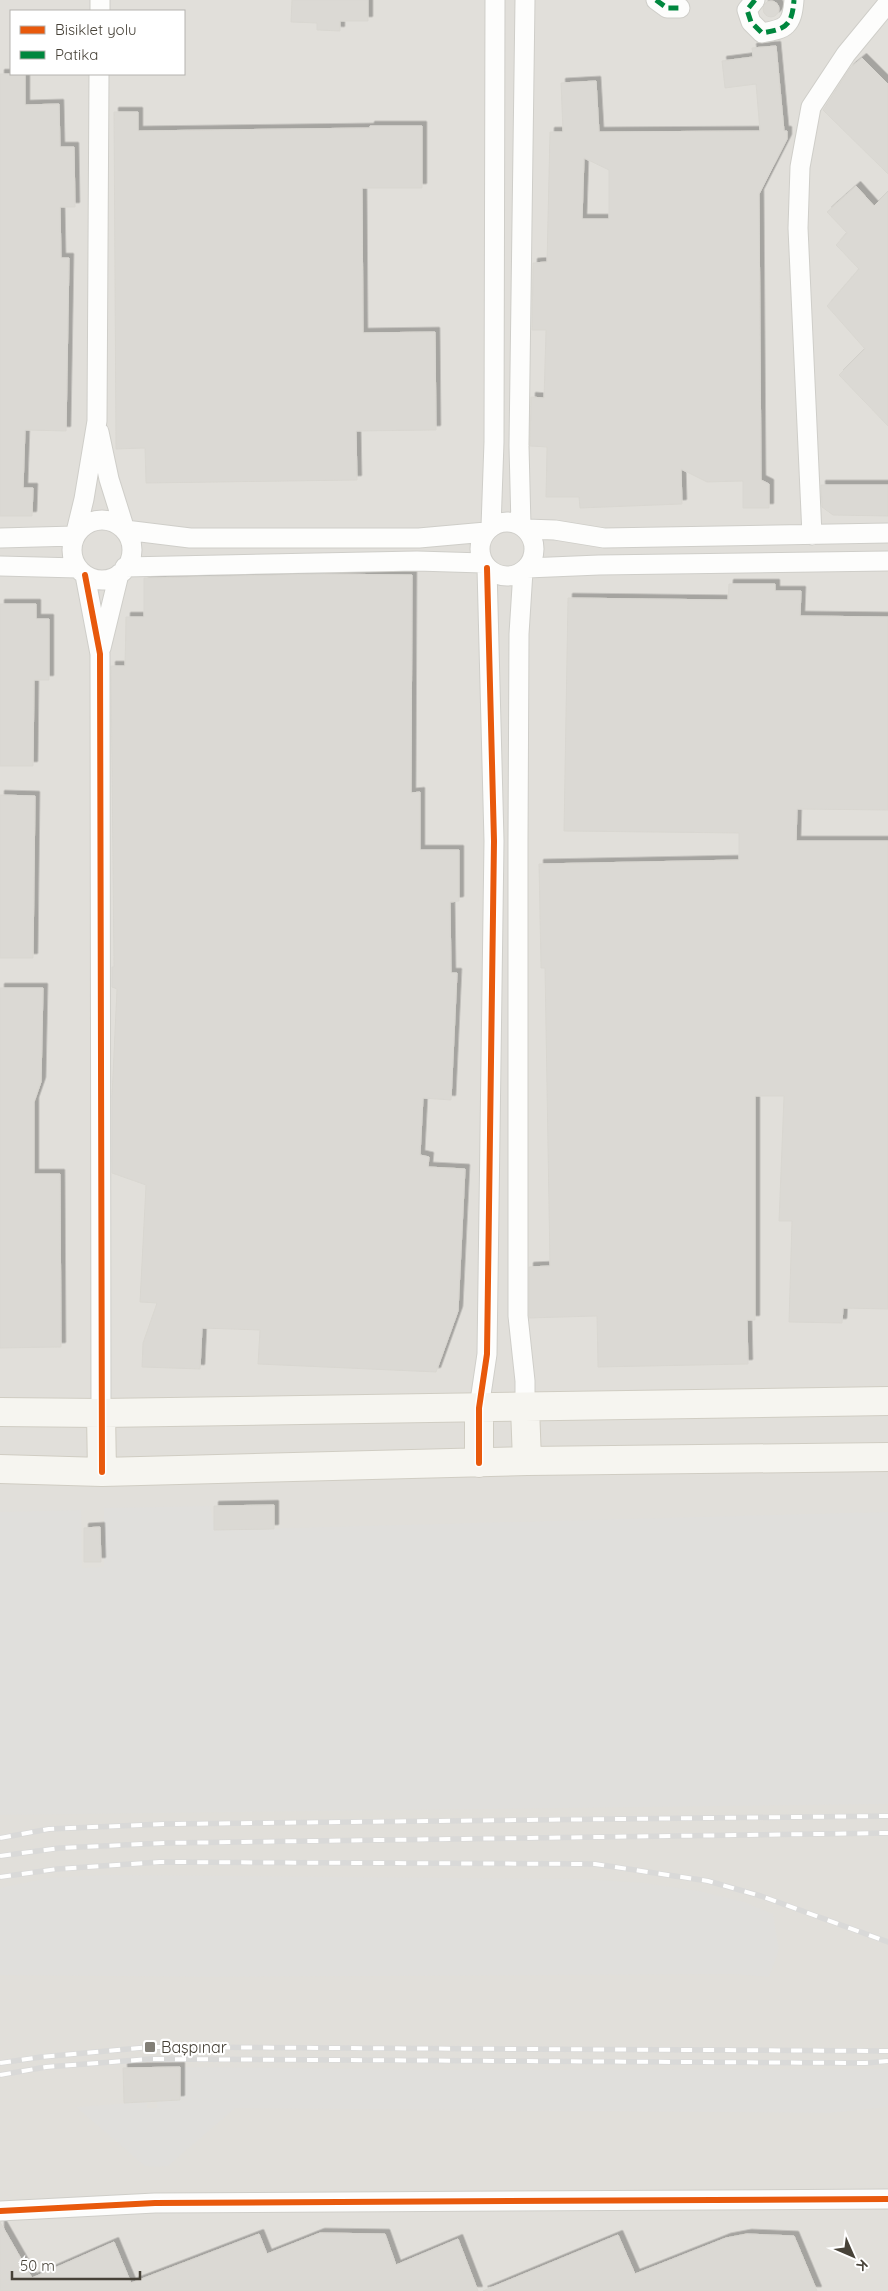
<svg xmlns="http://www.w3.org/2000/svg" width="888" height="2291" font-family="Quicksand,sans-serif">
<style>
.industrial{fill:#e1dfda;fill-rule:evenodd}
.parking{fill:#e0dfdc}
.building{fill:#dbd9d4;stroke:#d9d7d1;fill-rule:evenodd;filter:url(#shadow)}
.lines{fill:none;stroke-linecap:round;stroke-linejoin:round}
.street-casing{stroke:#cfcec9;stroke-width:21}
.secondary-casing{stroke:#d0cdc3;stroke-width:30}
.street{stroke:#fdfdfc;stroke-width:19}
.secondary{stroke:#f6f5f0;stroke-width:28}
.rail-casing{stroke:#d9d9d8;stroke-width:5.5}
.rail{stroke:#fff;stroke-width:4;stroke-dasharray:11;stroke-linecap:butt}
.quiet{stroke:#00873e;stroke-width:5;stroke-dasharray:10 5;stroke-linecap:butt}
.cycleway-casing{stroke:#fff;stroke-width:9}
.cycleway{stroke:#e8590c;stroke-width:6}
.poi-dot{fill:#827f77;stroke:#fff;stroke-width:2}
.labels{text-anchor:middle;stroke-width:4.5;stroke-linejoin:round;paint-order:stroke}
.poi-label{font-size:16px;fill:#474238;stroke:#fff;text-anchor:start}
</style>
<defs>
<filter id="shadow"><feDropShadow dx="4.5" dy="-4.5" stdDeviation="0" flood-color="#0004"/></filter>
</defs>
<rect width="100%" height="100%" fill="#f1f0eb"/>
<path class="industrial" d="M 0,0 L 888,0 L 888,2291 L 0,2291 ZM 11,11 L 184,11 L 184,74 L 11,74 Z"/>
<path class="parking" d="M 210,1506 L 215,1530 L 888,1512 L 888,1804 L 0,1815 L 0,1512 L 81,1510 L 82,1568 L 104,1567 L 104,1508 Z
M 107,1875 L 582,1879 L 644,1883 L 699,1891 L 744,1902 L 773,1914 L 779,1950 L 769,1977 L 733,1974 L 208,1977 L 0,1975 L 0,1888 L 48,1878 Z
M 180,2067 L 441,2070 L 888,2069 L 888,2107 L 829,2113 L 235,2108 L 168,2166 L 154,2167 L 145,2166 L 76,2107 L 147,2102 L 147,2108 L 157,2108 L 157,2100 Z"/>
<path class="building" d="M 292,0 L 368,0 L 368,21 L 340,21 L 340,31 L 317,30 L 317,23 L 291,22 Z
M763 9a8 8 0 1 1 16 0a8 8 0 1 1-16 0Z
M 776,46 L 784,131 L 787,131 L 787,139 L 759,194 L 761,480 L 769,484 L 769,508 L 743,508 L 743,481 L 707,482 L 681,469 L 682,504 L 580,508 L 579,497 L 546,497 L 547,447 L 530,446 L 531,397 L 544,398 L 546,330 L 532,330 L 533,263 L 547,262 L 550,132 L 563,132 L 561,83 L 596,81 L 599,132 L 760,131 L 756,84 L 725,88 L 722,61 L 753,57 L 752,48 ZM 584,158 L 609,170 L 609,219 L 582,219 Z
M 862,58 L 888,84 L 888,174 L 823,110 L 850,68 Z
M 0,74 L 25,74 L 25,105 L 59,104 L 60,147 L 74,147 L 75,207 L 60,207 L 61,258 L 69,258 L 66,431 L 25,430 L 23,488 L 33,488 L 32,516 L 0,516 Z
M 114,112 L 138,112 L 138,131 L 370,128 L 370,126 L 422,126 L 422,188 L 362,188 L 363,333 L 435,332 L 436,430 L 356,431 L 357,480 L 146,483 L 145,448 L 116,449 Z
M 856,186 L 874,206 L 888,192 L 888,426 L 839,375 L 865,349 L 827,306 L 859,269 L 836,245 L 847,233 L 827,212 Z
M 821,485 L 888,485 L 888,516 L 833,515 L 822,507 Z
M 321,574 L 412,575 L 411,793 L 420,792 L 420,850 L 459,850 L 459,901 L 450,902 L 451,973 L 457,973 L 451,1100 L 423,1098 L 420,1155 L 429,1157 L 428,1167 L 465,1169 L 458,1311 L 436,1372 L 258,1364 L 260,1330 L 202,1328 L 200,1369 L 142,1367 L 143,1343 L 157,1303 L 140,1302 L 146,1185 L 112,1173 L 112,1096 L 117,989 L 112,987 L 112,967 L 114,967 L 111,666 L 125,666 L 126,617 L 144,617 L 144,578 Z
M 729,584 L 775,584 L 775,591 L 801,591 L 800,616 L 888,617 L 888,810 L 797,809 L 796,841 L 888,841 L 888,1309 L 843,1308 L 842,1323 L 789,1322 L 792,1221 L 779,1221 L 784,1096 L 755,1096 L 755,1320 L 747,1320 L 748,1364 L 598,1367 L 597,1316 L 529,1318 L 529,1267 L 550,1266 L 545,968 L 541,968 L 539,864 L 739,860 L 739,833 L 564,831 L 568,598 L 728,600 Z
M 0,604 L 36,604 L 36,619 L 49,619 L 49,680 L 34,680 L 33,766 L 0,766 Z
M 0,795 L 35,796 L 33,958 L 0,958 Z
M 0,988 L 43,988 L 41,1082 L 34,1102 L 34,1174 L 60,1174 L 61,1347 L 0,1348 Z
M 274,1505 L 274,1529 L 214,1530 L 214,1506 Z
M 100,1527 L 101,1562 L 84,1562 L 84,1528 Z
M 180,2067 L 180,2100 L 124,2103 L 123,2068 Z
M 0,2222 L 32,2278 L 114,2242 L 131,2283 L 259,2234 L 267,2254 L 320,2233 L 385,2234 L 396,2265 L 458,2239 L 478,2291 L 0,2291 Z
M 747,2234 L 794,2236 L 817,2291 L 483,2291 L 618,2235 L 635,2274 L 726,2238 Z"/>
<g class="lines">
<g class="street-casing">
<path id="street" d="M 656,0 L 667,8 L 680,8
M 755,0 L 747,10 L 751,22 L 762,33 C 786,29 792,26 794,0
M 100,11 L 100,0
M 99,432 L 109,479 L 125,530 L 190,538 L 419,538 L 486,532
M72 550a30 30 0 1 1 60 0a30 30 0 1 1-60 0Z
M480 549a27 27 0 1 1 54 0a27 27 0 1 1-54 0Z
M 521,526 L 519,446 L 525,0
M 491,527 L 494,442 L 495,0
M 526,529 L 555,530 L 604,538 L 888,533
M 812,535 L 798,228 L 800,167 L 811,107 L 846,54 L 888,3
M 0,538 L 75,536 L 84,499 L 97,421 L 99,74
M 0,566 L 78,568
M 125,567 L 417,561 L 483,563
M 527,568 L 599,565 L 888,561
M 523,571 L 519,634 L 518,842 L 518,1316 L 525,1381 L 525,1407
M 85,575 L 100,654 L 101,1413
M 101,648 L 119,574
M 479,1408 L 487,1354 L 494,841 L 487,568
M 0,2211 L 155,2203 L 888,2199"/>
</g>
<g class="secondary-casing">
<path id="secondary" d="M 525,1407 L 527,1461
M 479,1408 L 479,1463
M 0,1412 L 101,1413 L 888,1401
M 101,1413 L 102,1472
M 0,1469 L 102,1472 L 527,1461 L 888,1457"/>
</g>
<use href="#street" class="street"/>
<use href="#secondary" class="secondary"/>
<g class="rail-casing">
<path id="rail" d="M 0,1838 L 49,1829 L 164,1824 L 888,1816
M 0,1856 L 60,1848 L 165,1843 L 888,1833
M 0,1877 L 57,1869 L 160,1862 L 595,1864 L 708,1881 L 761,1896 L 888,1942
M 0,2063 L 41,2057 L 150,2047 L 888,2051
M 0,2075 L 46,2067 L 150,2059 L 866,2063 L 888,2061"/>
</g>
<use href="#rail" class="rail"/>
<path class="quiet" d="M 656,0 L 667,8 L 680,8
M 755,0 L 747,10 L 751,22 L 762,33 C 786,29 792,26 794,0"/>
<g class="cycleway-casing">
<path id="cycleway" d="M 85,575 L 100,654 L 102,1472
M 479,1463 L 479,1408 L 487,1354 L 494,841 L 487,568
M 0,2211 L 155,2203 L 888,2199"/>
</g>
<use href="#cycleway" class="cycleway"/>
</g>
<rect class="poi-dot" x="144" y="2041" width="12" height="12" rx="2.5"/>
<g class="labels">
<g class="poi-label">
<text x="161" y="2053">Başpınar</text>
</g>
</g>
<rect x="10" y="10" width="175" height="65" fill="#ffffff" stroke="#b5b3af"/>
<rect x="20" y="26" width="25" height="8" fill="#e8590c" stroke="#b5b3af"/>
<text x="55" y="35" font-size="15" fill="#474238">Bisiklet yolu</text>
<rect x="20" y="51" width="25" height="8" fill="#00873e" stroke="#b5b3af"/>
<text x="55" y="60" font-size="15" fill="#474238">Patika</text>
<g transform="translate(853 2256) rotate(135)" stroke="#ffffff" stroke-width="4" paint-order="stroke">
<path d="M0-4L9 19L0 12L-9 19Z" fill="#474238"/>
<text y="-8" font-size="14" font-weight="bold" text-anchor="middle" fill="#474238">K</text>
</g>
<path d="M12 2271v8h128v-8" fill="none" stroke="#474238" stroke-width="2.5"/>
<text x="20" y="2271" font-size="15" fill="#474238" stroke="#ffffff" stroke-width="4" paint-order="stroke">50 m</text>
</svg>
